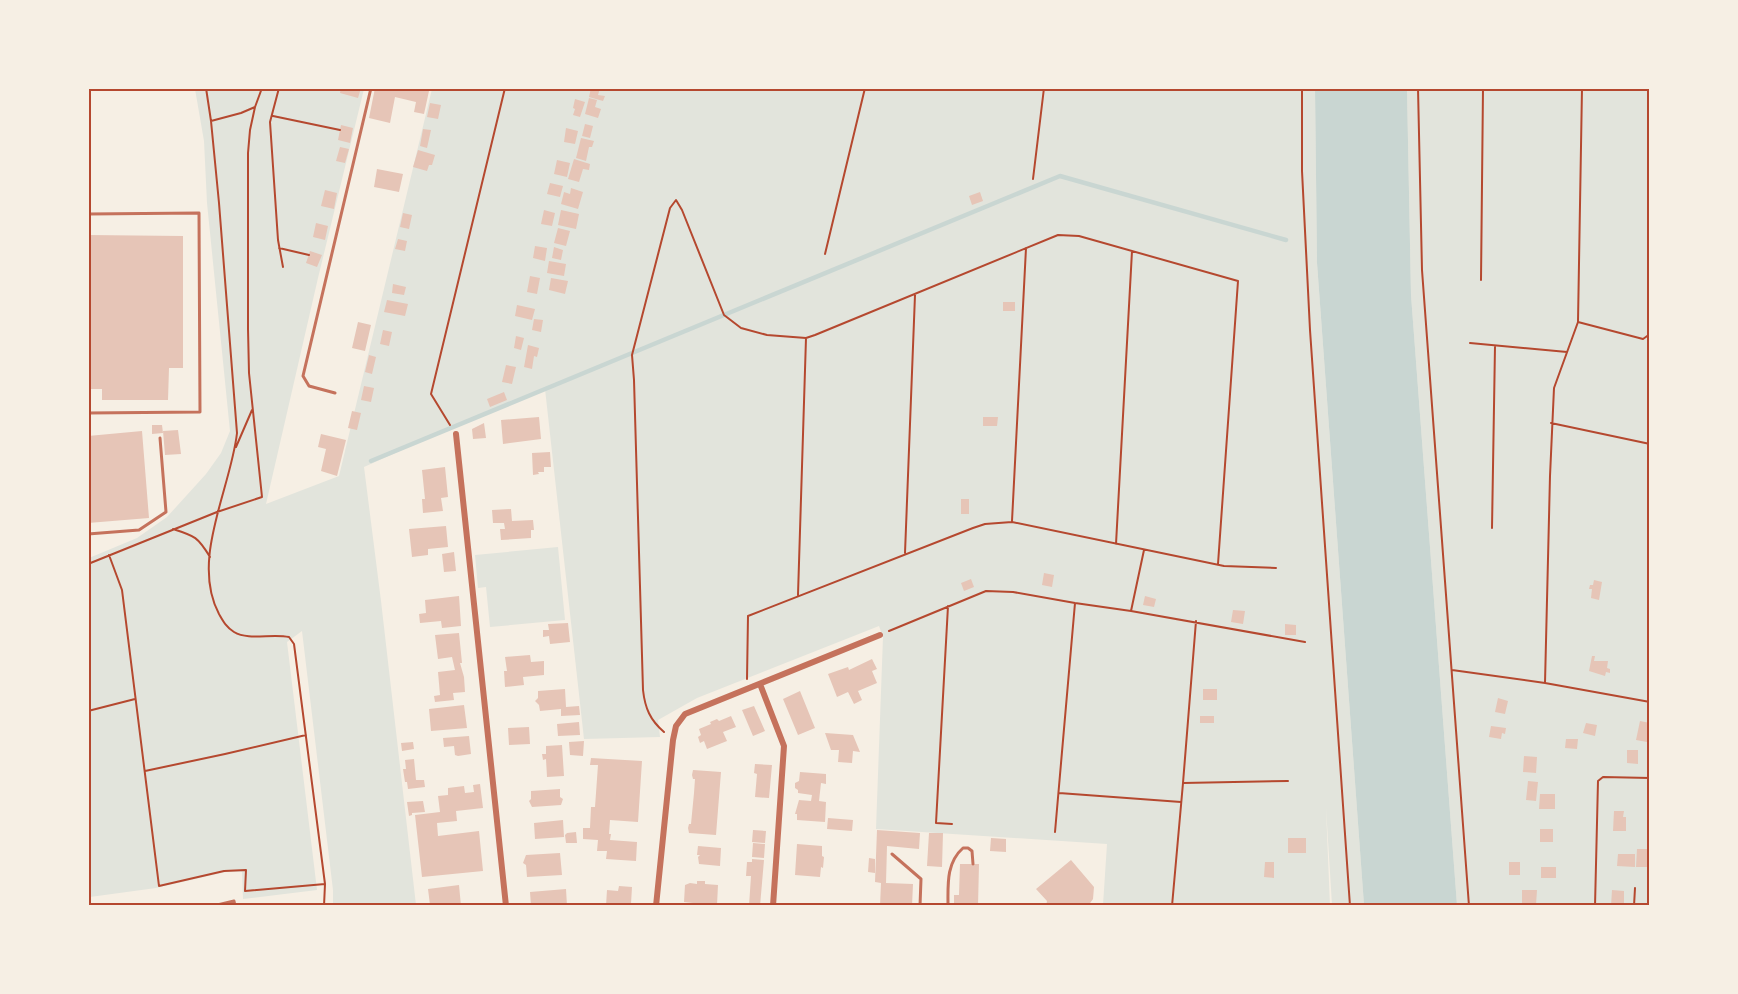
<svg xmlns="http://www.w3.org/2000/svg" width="1738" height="994" font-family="'Fira Sans',sans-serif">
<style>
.green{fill:#e2e4dc}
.water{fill:#c9d6d2}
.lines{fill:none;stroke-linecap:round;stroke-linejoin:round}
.stream{stroke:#c9d6d2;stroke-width:4.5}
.building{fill:#e6c5b7}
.path{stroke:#b5482f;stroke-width:2}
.service{stroke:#c5725c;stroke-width:3}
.minor{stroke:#c5725c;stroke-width:6}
.neatline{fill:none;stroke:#b5482f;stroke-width:2}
</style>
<rect width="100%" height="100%" fill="#f6efe4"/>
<path class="green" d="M 195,89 L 364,89 L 318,278 L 266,504 L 339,476 L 432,89 L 1315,89 L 1317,263 L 1364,905 L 1332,905 L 1326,808 L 1330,906 L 1103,905 L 1107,844 L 876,829 L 883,637 L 879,626 L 697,698 L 658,720 L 660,737 L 584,739 L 545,389 L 451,428 L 364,467 L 381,601 L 416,905 L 333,905 L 333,890 L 302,631 L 287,642 L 317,890 L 243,899 L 242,872 L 226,872 L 156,888 L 90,897 L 91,905 L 89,906 L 89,558 L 137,538 L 167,517 L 206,474 L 221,453 L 230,431 L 207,203 L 204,141 Z
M 1407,89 L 1649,89 L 1649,905 L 1457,905 L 1411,295 Z
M 558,547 L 565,620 L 490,627 L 486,587 L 478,588 L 475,555 Z"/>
<path class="water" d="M 1315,89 L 1407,89 L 1411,295 L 1457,905 L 1364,905 L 1317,263 Z"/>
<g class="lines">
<path class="stream" d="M 371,461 L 1060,176 L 1286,240"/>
</g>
<path class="building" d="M 341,88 L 361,88 L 358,98 L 340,93 Z
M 375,88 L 418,88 L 429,91 L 424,114 L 414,112 L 416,102 L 395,97 L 390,123 L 369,118 Z
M 591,88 L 600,88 L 598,95 L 605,96 L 603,101 L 589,97 Z
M 589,98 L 597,100 L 595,107 L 601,109 L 598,118 L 585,114 Z
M 575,99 L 585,102 L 580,117 L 573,115 L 575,109 L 573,108 Z
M 430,103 L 441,105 L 438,119 L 427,117 Z
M 585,124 L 593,126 L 590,138 L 582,136 Z
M 341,125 L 353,128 L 350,143 L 338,140 Z
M 566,128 L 578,131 L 575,144 L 564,142 Z
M 423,129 L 431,130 L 427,148 L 420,146 Z
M 581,138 L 594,141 L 592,147 L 589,147 L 586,161 L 576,158 Z
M 340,147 L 349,149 L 345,163 L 336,161 Z
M 418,150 L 435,155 L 432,165 L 429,165 L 427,171 L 413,167 Z
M 574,159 L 590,164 L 589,170 L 583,169 L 579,182 L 568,179 Z
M 557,160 L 570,163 L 567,177 L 554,174 Z
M 377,169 L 403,174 L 399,192 L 374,187 Z
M 550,183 L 563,186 L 560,197 L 547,194 Z
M 571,188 L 583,192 L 578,209 L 561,204 L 564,192 L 570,194 Z
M 325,190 L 337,193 L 334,209 L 321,206 Z
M 980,192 L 983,201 L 972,205 L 969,196 Z
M 544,210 L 555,213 L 552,226 L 541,224 Z
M 561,210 L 579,214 L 576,229 L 558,225 Z
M 403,213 L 412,215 L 409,229 L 400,227 Z
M 316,223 L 328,226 L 325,240 L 313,237 Z
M 558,228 L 570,231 L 566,246 L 554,243 Z
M 88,235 L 183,236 L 183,368 L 169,368 L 168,400 L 102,400 L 102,389 L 88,389 Z
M 398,239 L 407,241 L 405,251 L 395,249 Z
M 535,246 L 547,248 L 545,261 L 533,258 Z
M 554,247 L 563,250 L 561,260 L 552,258 Z
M 310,251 L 322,255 L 317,267 L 306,263 Z
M 549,261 L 566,264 L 564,276 L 547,273 Z
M 530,276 L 540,278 L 537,294 L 527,292 Z
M 551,278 L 568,281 L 565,294 L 549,290 Z
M 393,284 L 406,287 L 404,295 L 392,293 Z
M 387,300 L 408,304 L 405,316 L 384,312 Z
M 1003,302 L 1015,302 L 1015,311 L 1003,311 Z
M 517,305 L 535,309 L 532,320 L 515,316 Z
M 534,319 L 543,320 L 541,332 L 532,330 Z
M 358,322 L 371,325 L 365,351 L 352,348 Z
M 383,330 L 392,332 L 389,346 L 380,344 Z
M 516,336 L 524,338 L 521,350 L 514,348 Z
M 528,345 L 539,348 L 537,357 L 534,356 L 532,369 L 524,367 Z
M 369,355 L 376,357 L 372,374 L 365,372 Z
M 506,365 L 516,367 L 512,384 L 502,382 Z
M 364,386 L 374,388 L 371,402 L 361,400 Z
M 504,392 L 507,400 L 490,407 L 487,399 Z
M 352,411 L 361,413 L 357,430 L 348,428 Z
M 539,417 L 541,439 L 503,444 L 501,420 Z
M 983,417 L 998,417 L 997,426 L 983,426 Z
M 484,423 L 486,438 L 473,439 L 472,429 Z
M 152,425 L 162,425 L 163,433 L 152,434 Z
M 178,430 L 181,454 L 165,455 L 163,431 Z
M 142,431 L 149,518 L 88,523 L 88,436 Z
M 321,434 L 346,440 L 337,476 L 321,471 L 326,449 L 318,447 Z
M 550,452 L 551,467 L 544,467 L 544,472 L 538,472 L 539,474 L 533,475 L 532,453 Z
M 445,467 L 448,497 L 441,498 L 443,511 L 423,513 L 422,499 L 425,499 L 422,470 Z
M 961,499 L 969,499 L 969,514 L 961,514 Z
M 511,509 L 512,521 L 533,520 L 534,530 L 531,530 L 531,538 L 501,540 L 500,529 L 505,529 L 504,523 L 493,523 L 492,510 Z
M 446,526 L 448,547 L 428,549 L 428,555 L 412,557 L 409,529 Z
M 454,552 L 456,571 L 444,572 L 442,554 Z
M 1044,573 L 1054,575 L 1052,587 L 1042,585 Z
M 971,579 L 974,587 L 964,591 L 961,583 Z
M 1594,580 L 1602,582 L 1599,600 L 1591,598 L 1592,589 L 1589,589 L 1590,585 L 1593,585 Z
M 459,596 L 461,626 L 442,628 L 441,621 L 420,623 L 419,614 L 426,613 L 425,600 Z
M 1145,596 L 1156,599 L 1154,607 L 1143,605 Z
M 1233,610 L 1245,611 L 1243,624 L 1231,622 Z
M 568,623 L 570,642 L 550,644 L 549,636 L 543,637 L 543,630 L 549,630 L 548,624 Z
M 1285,624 L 1296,625 L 1296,635 L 1285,635 Z
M 459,633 L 462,663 L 460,663 L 464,677 L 465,692 L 453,693 L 454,700 L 435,702 L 434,696 L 440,695 L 438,672 L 455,670 L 452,657 L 438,659 L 435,635 Z
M 530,655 L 531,662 L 544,661 L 544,675 L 523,677 L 524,685 L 505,687 L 504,671 L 507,671 L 505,657 Z
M 1592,656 L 1595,656 L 1594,661 L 1608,661 L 1607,668 L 1610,669 L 1610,673 L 1606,672 L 1605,676 L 1589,671 Z
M 872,659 L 877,669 L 872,671 L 877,683 L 858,691 L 862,700 L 854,704 L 848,692 L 837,697 L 828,674 L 848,667 L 849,670 Z
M 565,689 L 566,707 L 579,706 L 580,715 L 561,716 L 561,709 L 540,711 L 539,705 L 535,701 L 538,698 L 538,691 Z
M 1203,689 L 1217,689 L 1217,700 L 1203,700 Z
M 800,691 L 815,728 L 798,735 L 783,699 Z
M 1498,698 L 1508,701 L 1505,714 L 1495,712 Z
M 464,705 L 467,728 L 431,731 L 429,709 Z
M 754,706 L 765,731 L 753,736 L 742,710 Z
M 731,716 L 736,727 L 723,732 L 727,741 L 707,749 L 704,741 L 700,743 L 698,737 L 701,735 L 699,729 L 711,724 L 710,722 L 717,719 L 719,721 Z
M 1200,716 L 1214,716 L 1214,723 L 1200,723 Z
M 1640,721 L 1650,723 L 1647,742 L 1636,740 Z
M 579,722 L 580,735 L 558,736 L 557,724 Z
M 1586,723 L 1597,725 L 1595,736 L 1583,733 Z
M 1491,726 L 1506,728 L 1505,734 L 1502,733 L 1501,739 L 1489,737 Z
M 529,727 L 530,744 L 509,745 L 508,728 Z
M 825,733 L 853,735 L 860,752 L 853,751 L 852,763 L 838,762 L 839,750 L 831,750 Z
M 469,736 L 471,754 L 458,756 L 455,755 L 454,746 L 444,747 L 443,738 Z
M 1566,739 L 1578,739 L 1577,749 L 1565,748 Z
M 584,741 L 583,756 L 570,755 L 569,742 Z
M 413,742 L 414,749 L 402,751 L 401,743 Z
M 562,745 L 564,776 L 547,777 L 546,759 L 543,760 L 542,754 L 546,754 L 546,746 Z
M 1627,750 L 1638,750 L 1638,764 L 1627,763 Z
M 1524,756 L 1537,757 L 1536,773 L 1523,772 Z
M 591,758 L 642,761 L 638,822 L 610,820 L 609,834 L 611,834 L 610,840 L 637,842 L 636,861 L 606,859 L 607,851 L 597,851 L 598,840 L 583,839 L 583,828 L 590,828 L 591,807 L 595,807 L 598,765 L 590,765 Z
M 414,759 L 416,780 L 424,780 L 425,787 L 408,789 L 407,782 L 405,782 L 403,769 L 406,769 L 405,760 Z
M 755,764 L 772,765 L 769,798 L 755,797 L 757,774 L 754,773 Z
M 693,770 L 721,772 L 716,835 L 689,833 L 688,828 L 689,824 L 691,824 L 694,793 L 695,779 L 693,779 L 692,775 Z
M 800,772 L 826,774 L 826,784 L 821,783 L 819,801 L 826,802 L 825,822 L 797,820 L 797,814 L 795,814 L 799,800 L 811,801 L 812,795 L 798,793 L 798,790 L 795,788 L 795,783 L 799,781 Z
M 1528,781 L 1538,782 L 1536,801 L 1526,800 Z
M 480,784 L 483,808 L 456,811 L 457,821 L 437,823 L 438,836 L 479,831 L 483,871 L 422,877 L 415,815 L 440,812 L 438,796 L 448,795 L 448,788 L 464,786 L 465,793 L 474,792 L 473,785 Z
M 560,789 L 560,797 L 563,799 L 561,805 L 532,807 L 529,801 L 531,799 L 531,791 Z
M 1540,794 L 1555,794 L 1555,809 L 1539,809 Z
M 423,801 L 425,812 L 412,813 L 412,815 L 409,816 L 407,802 Z
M 1614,811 L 1624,811 L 1623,817 L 1626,817 L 1626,831 L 1613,831 Z
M 828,818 L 853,820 L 852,831 L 827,829 Z
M 563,820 L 564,837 L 535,839 L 534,823 Z
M 1540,829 L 1553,829 L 1553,842 L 1540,842 Z
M 753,830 L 766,831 L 765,843 L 752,842 Z
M 877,830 L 920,833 L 919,849 L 887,846 L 886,883 L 913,884 L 912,906 L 880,906 L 881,883 L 875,882 Z
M 576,832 L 577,843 L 566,843 L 565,835 L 567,833 Z
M 929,833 L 943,833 L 942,867 L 927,866 Z
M 991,838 L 1006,839 L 1006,852 L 990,851 Z
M 1288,838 L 1306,838 L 1306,853 L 1288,853 Z
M 753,843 L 765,844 L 764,858 L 752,857 Z
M 797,844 L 822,846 L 822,856 L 824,857 L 823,868 L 821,867 L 820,877 L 795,875 Z
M 698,846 L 721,848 L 720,866 L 699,864 L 698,857 L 700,855 L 697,855 Z
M 1637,849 L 1649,849 L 1650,867 L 1636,867 Z
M 560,853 L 562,875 L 527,877 L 526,865 L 523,863 L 526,855 Z
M 1618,854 L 1635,854 L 1635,867 L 1617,866 Z
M 869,858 L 875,859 L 875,873 L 868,872 Z
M 752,859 L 764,860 L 760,906 L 749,906 L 751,876 L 746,876 L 747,862 L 752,862 Z
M 1071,860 L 1094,887 L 1093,899 L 1088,906 L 1046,906 L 1047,901 L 1036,889 Z
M 1265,862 L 1274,862 L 1274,878 L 1264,877 Z
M 1509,862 L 1520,862 L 1520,875 L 1509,875 Z
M 960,864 L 979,864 L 978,906 L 954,906 L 954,895 L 959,895 Z
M 1541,867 L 1556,867 L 1556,878 L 1541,878 Z
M 697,881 L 705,881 L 705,884 L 718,885 L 717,905 L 703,906 L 702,904 L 684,902 L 685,885 L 690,883 L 697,884 Z
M 459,885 L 461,906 L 430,905 L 428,889 Z
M 619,886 L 632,887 L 631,904 L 635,906 L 606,906 L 607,890 L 618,891 Z
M 566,889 L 567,906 L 531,906 L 530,892 Z
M 1522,890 L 1537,890 L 1536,905 L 1522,905 Z
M 1612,890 L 1624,891 L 1624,906 L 1611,906 Z"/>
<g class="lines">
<path class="path" d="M 206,88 L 211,121 L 219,203 L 237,433 C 231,488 190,560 219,614 C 223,621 226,627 234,632 C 249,641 272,633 289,637 L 294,644 L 325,884 L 324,906
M 279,88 L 270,122 L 278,240 L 283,267
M 1302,88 L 1302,171 L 1310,330 L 1350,906
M 1418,88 L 1422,270 L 1469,906
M 273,116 L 340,130
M 211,121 L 241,113 L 255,107 L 262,88
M 1033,179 L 1044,88
M 279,248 L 309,255
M 825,254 L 865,88
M 1481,280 L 1483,88
M 1578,322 L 1643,339 L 1650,334
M 1470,343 L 1567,352
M 1551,423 L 1650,444
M 450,425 L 431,394 L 505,88
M 236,447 L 252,410
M 1012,521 L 1026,248
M 1492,528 L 1495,346
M 173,529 C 195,536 198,537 210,557
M 1116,544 L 1132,251
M 905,553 L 915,295
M 109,555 L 122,590 L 159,886 L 224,871 L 246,870 L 245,891 L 325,884
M 88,564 L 217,512 L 262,497 L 249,373 L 248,329 L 248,153 L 250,130 L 255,107
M 798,595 L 806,338
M 948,606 L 936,823 L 952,824
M 1131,611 L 1144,550
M 1196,621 L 1183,783 L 1288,781
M 889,631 L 986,591 L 1013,592 L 1075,603 L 1131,611 L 1305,642
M 1452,670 L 1545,683 L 1650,702
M 747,679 L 748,616 L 973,528 L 985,524 L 1012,522 L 1224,566 L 1276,568
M 1545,683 L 1550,476 L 1554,388 L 1578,322 L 1582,88
M 88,711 L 135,699
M 664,732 C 650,720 645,708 643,690 L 634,380 L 632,355 L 670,208 L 676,200 L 682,210 L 724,315 L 741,328 L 767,335 L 806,338 L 815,335 L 1058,235 L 1079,236 L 1238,281 L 1218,564
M 145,771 L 225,754 L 306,735
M 1059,793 L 1181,802
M 1055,832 L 1075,603
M 1172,906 L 1183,783
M 1595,906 L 1598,781 L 1603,777 L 1650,778
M 1634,906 L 1635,888"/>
<path class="service" d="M 88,214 L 199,213 L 200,412 L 88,413
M 335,393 L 309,386 L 303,376 L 371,88
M 88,534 L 139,530 L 166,512 L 160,438
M 892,854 L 921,879 L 920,906
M 213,906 L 234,901 L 235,906
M 948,906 C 948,885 946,863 963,848 L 968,848 L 972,851 L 973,864"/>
<path class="minor" d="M 456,434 L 506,906
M 760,684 L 784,746 L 773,906
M 656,906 L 673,740 L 676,726 L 685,714 L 880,635"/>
</g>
<rect width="1738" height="994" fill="none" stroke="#f6efe4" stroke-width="180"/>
<rect x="90" y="90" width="1558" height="814" class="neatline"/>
</svg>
